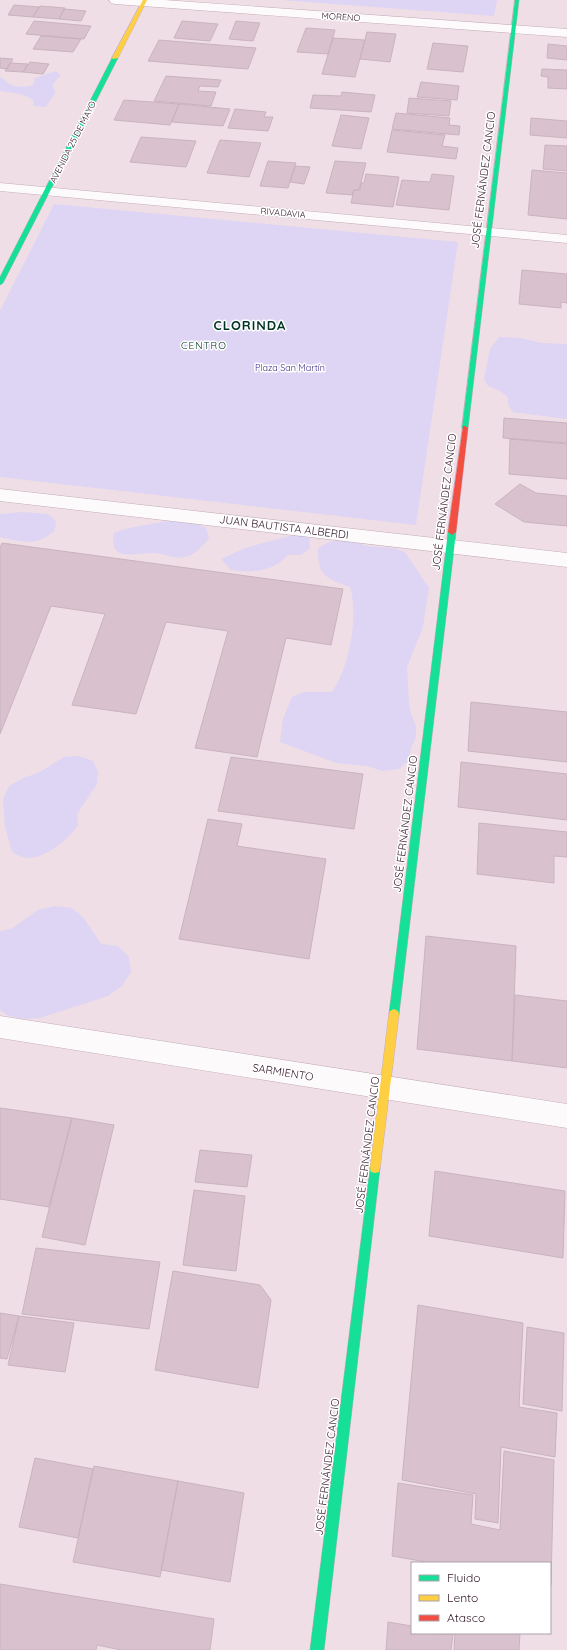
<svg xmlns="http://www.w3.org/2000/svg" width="567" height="1650" font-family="Quicksand,sans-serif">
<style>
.green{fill:#ddd5f3}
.building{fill:#d9c1ce;stroke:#c9b3bf}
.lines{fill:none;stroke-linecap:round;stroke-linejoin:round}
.street-casing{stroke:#c3adb9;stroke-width:1}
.fast-casing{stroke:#c3adb9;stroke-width:1}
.slow-casing{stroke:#c3adb9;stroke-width:1}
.jam-casing{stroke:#c3adb9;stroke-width:1}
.street{fill:#fdfafb;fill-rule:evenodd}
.fast{fill:#16e098;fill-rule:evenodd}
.slow{fill:#ffcf43;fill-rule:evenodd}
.jam{fill:#f24e42;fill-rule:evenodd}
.labels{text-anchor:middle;stroke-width:3;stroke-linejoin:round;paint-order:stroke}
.far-street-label{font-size:9px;fill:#301425;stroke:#fff}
.far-park-label{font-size:9px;fill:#3a2985;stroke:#fff}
.far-neighbourhood-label{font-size:10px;letter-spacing:1px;fill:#032;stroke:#fff}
.street-label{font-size:11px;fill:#301425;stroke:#fff}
.far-district-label{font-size:13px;font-weight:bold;letter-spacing:1px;fill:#032;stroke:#fff}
</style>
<rect width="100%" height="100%" fill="#f0dee7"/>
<path class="green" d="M 281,0 L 497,0 L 494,16 Z
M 56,71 L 61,75 L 53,84 L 53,89 L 56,91 L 46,107 L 33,106 L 34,102 C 28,93 10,93 0,91 L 0,77 C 4,79 5,80 8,83 C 15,88 25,87 33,85 L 35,78 Z
M 54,204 L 458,242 L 416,525 L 0,477 L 0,311 Z
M 499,337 L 520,338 L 542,343 L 567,344 L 567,419 L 512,412 L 508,404 L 508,397 L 500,391 L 488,386 L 484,379 L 490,349 Z
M 23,512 L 48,514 L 56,521 L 55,530 C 38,547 22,542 0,537 L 0,514 Z
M 167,521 L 196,523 L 206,528 L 209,538 C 204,544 199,551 191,555 C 178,562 166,553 153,553 C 136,553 108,563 114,533 C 130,526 149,525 167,521 Z
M 297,534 L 309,538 L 310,548 L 301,555 L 288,555 C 272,572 253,573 231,570 L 221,559 L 245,548 Z
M 342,540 L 356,542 L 367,546 L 394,548 L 405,552 L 429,588 L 423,627 L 407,667 L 409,703 L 411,714 L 416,726 L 416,737 L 411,748 L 409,760 L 399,769 L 382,771 L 367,766 L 336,763 L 280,742 L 283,719 L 292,697 L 304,692 L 332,692 C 349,669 359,615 350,587 C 327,578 317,577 318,548 L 329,542 Z
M 79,756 L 93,761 L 98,772 L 97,784 L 77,814 L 78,826 C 68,839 41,863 23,857 C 19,856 15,854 12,852 L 5,827 L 3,799 L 9,786 L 23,778 L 38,773 L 64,757 Z
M 55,906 L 72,908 L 84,918 L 101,944 L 118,946 L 129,957 L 131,972 L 122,986 L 108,996 L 40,1018 L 22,1019 L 7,1015 L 0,1010 L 0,931 L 11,929 L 38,910 Z"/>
<path class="building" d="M 14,5 L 39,7 L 33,17 L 8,15 Z
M 40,6 L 65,8 L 59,19 L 33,17 Z
M 64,9 L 86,11 L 81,21 L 59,19 Z
M 34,21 L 91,26 L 84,39 L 26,34 Z
M 182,21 L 218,24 L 210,41 L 174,38 Z
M 236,21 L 260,23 L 253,41 L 229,39 Z
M 306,28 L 335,30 L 328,54 L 297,52 Z
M 367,32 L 396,34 L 390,62 L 360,59 Z
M 41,36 L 81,39 L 73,52 L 33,49 Z
M 333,38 L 365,40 L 355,77 L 322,74 Z
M 159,40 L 256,48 L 248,69 L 148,61 Z
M 433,43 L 468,46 L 463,72 L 427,69 Z
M 548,44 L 567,46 L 567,60 L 547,58 Z
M 0,58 L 13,59 L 7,69 L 0,68 Z
M 30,62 L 49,64 L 43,74 L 23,72 Z
M 10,63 L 28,64 L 23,72 L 5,71 Z
M 542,69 L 567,70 L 567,89 L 548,88 L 548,77 L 541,76 Z
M 166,76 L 221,80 L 218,87 L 200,86 L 198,91 L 216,92 L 211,106 L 154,101 Z
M 421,82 L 459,86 L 457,100 L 417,97 Z
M 342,92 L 375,95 L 371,112 L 310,108 L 313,95 L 341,96 Z
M 409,98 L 451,101 L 449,116 L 407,113 Z
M 124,100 L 179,104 L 170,125 L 114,120 Z
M 179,104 L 230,109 L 223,126 L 172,122 Z
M 235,109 L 266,112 L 264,117 L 273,117 L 268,131 L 228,128 Z
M 396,113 L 450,118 L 449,125 L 460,126 L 459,135 L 392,129 Z
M 341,115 L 369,118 L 361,149 L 332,146 Z
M 531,118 L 567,121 L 567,138 L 530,135 Z
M 392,130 L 445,135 L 442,146 L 458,148 L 456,159 L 387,152 Z
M 141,137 L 196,141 L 186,167 L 130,162 Z
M 220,140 L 261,143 L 249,177 L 207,173 Z
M 545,145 L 567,146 L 567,171 L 543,169 Z
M 268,161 L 296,163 L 288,188 L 260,186 Z
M 335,161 L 366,163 L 359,190 L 354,190 L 352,195 L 326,193 Z
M 295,166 L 310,167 L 304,184 L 290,182 Z
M 532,170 L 567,173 L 567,219 L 528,215 Z
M 366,174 L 399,177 L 393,207 L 351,203 L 354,190 L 360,190 L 361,183 L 364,183 Z
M 432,174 L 454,176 L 449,210 L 396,205 L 402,180 L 430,182 Z
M 522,270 L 567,274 L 567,303 L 561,302 L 561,308 L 519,304 Z
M 504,418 L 567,423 L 567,443 L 503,438 Z
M 510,439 L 567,444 L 567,479 L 509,474 Z
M 520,484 L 536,493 L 567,496 L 567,526 L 524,522 L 495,504 Z
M 2,543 L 343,589 L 331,645 L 286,638 L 257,757 L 195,748 L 228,631 L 166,622 L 136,714 L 72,705 L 105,614 L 51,606 L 0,734 L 0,548 Z
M 471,702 L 567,712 L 567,762 L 468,751 Z
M 231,757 L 363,774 L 354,829 L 218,811 Z
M 461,762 L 567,774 L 567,820 L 458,807 Z
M 208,819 L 242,824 L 237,846 L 326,859 L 309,959 L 179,939 Z
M 479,823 L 567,832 L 567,857 L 554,856 L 554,883 L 477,874 Z
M 426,936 L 516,946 L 512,1061 L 417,1049 Z
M 515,995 L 567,1001 L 567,1068 L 512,1061 Z
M 0,1108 L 72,1118 L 49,1207 L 0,1199 Z
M 72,1118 L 114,1125 L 85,1245 L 42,1237 Z
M 200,1150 L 252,1155 L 247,1187 L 195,1182 Z
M 435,1171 L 565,1191 L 563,1258 L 429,1236 Z
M 194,1190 L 245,1196 L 236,1271 L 183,1265 Z
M 36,1248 L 160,1262 L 149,1329 L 22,1314 Z
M 173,1271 L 260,1285 L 271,1300 L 258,1388 L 155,1370 Z
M 418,1305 L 523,1323 L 519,1407 L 557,1413 L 555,1457 L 501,1447 L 498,1523 L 475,1519 L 476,1494 L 402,1480 Z
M 0,1313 L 19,1316 L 7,1359 L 0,1358 Z
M 19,1316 L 74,1323 L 65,1372 L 8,1365 Z
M 527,1327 L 564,1333 L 562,1411 L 523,1404 Z
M 504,1451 L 554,1460 L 551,1585 L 550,1563 L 432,1563 L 392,1556 L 398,1483 L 473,1495 L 471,1524 L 500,1530 Z
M 35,1458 L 93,1469 L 78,1538 L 19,1527 Z
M 94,1466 L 178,1481 L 160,1577 L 73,1562 Z
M 178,1481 L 244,1493 L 230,1582 L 161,1570 Z
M 0,1584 L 214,1619 L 210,1650 L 121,1650 L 97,1645 L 96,1650 L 0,1650 Z
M 388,1622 L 412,1626 L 412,1633 L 453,1634 L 451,1650 L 386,1650 Z
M 455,1633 L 520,1633 L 519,1650 L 454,1650 Z"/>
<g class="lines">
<g class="street-casing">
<path id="street" d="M 109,0 L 164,0 L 567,29 L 567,37 L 115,4 L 111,3 Z
M 0,183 L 567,235 L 567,243 L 0,191 Z
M 0,489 L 567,553 L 567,567 L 0,501 Z
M 0,1016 L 567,1104 L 567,1128 L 0,1038 Z"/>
</g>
<g class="fast-casing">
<path id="fast" d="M 515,0 L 519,0 L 468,428 L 465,430 L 462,428 Z
M 115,56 L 118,58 L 3,283 L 0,285 L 0,277 L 112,58 Z
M 452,529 L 456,532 L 399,1014 L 398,1017 L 394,1019 L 390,1017 L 389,1014 L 448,532 Z
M 375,1163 L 379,1164 L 380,1168 L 324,1650 L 310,1650 L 370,1168 L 371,1164 Z"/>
</g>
<g class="slow-casing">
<path id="slow" d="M 143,0 L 147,0 L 118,58 L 113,59 L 112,58 Z
M 394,1009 L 398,1011 L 399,1014 L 380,1168 L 379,1172 L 375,1173 L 371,1172 L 370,1168 L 389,1014 L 390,1011 Z"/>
</g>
<g class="jam-casing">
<path id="jam" d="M 463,426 L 465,426 L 468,428 L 456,532 L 452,535 L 448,532 Z"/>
</g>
<use href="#street" class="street"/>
<use href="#fast" class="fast"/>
<use href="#slow" class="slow"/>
<use href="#jam" class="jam"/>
</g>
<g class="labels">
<g class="far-street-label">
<text transform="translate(341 17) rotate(4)" y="3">MORENO</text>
<text transform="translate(73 142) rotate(-63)" y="3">AVENIDA 25 DE MAYO</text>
<text transform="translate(283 213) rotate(5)" y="3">RIVADAVIA</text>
</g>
<g class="far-park-label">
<text x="290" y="371">Plaza San Martín</text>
</g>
<g class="far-neighbourhood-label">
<text x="204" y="349">CENTRO</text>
</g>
<g class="street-label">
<text transform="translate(483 180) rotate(-83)" y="4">JOSÉ FERNÁNDEZ CANCIO</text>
<text transform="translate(444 502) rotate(-83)" y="4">JOSÉ FERNÁNDEZ CANCIO</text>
<text transform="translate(284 527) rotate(7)" y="4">JUAN BAUTISTA ALBERDI</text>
<text transform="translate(405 824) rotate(-83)" y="4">JOSÉ FERNÁNDEZ CANCIO</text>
<text transform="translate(283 1072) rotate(9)" y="4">SARMIENTO</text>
<text transform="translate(367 1145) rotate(-83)" y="4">JOSÉ FERNÁNDEZ CANCIO</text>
<text transform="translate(327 1467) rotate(-83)" y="4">JOSÉ FERNÁNDEZ CANCIO</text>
</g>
<g class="far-district-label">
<text x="250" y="330">CLORINDA</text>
</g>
</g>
<rect x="411" y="1562" width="140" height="72" fill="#ffffff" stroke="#aca1a8"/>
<rect x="419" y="1575" width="20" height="6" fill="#16e098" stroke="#aca1a8"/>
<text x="447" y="1582" font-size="12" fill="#301425">Fluido</text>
<rect x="419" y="1595" width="20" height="6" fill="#ffcf43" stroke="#aca1a8"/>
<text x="447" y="1602" font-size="12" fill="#301425">Lento</text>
<rect x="419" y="1615" width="20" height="6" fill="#f24e42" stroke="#aca1a8"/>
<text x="447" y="1622" font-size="12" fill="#301425">Atasco</text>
</svg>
